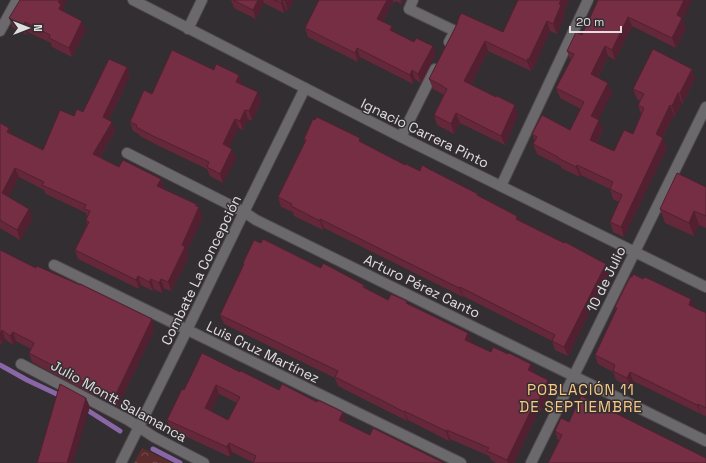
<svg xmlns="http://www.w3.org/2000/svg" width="706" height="463" font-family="'Space Grotesk',sans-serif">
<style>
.park{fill:url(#park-crowns)}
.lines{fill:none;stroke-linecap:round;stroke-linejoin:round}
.stream{stroke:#8967a7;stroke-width:5}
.minor-casing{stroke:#4f4a4d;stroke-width:12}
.tertiary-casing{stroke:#4f4a4d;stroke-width:12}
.minor{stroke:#6b696b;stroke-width:10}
.tertiary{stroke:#6b696b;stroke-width:10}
.wall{fill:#65283a;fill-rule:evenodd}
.shaded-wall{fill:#522030}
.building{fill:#752e44;stroke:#522030;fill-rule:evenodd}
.labels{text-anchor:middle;stroke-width:3;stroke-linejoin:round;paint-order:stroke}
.street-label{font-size:14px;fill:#e2dee0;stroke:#332e31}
.neighbourhood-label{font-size:15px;letter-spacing:1px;fill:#f8c986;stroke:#332e31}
</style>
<defs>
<pattern id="park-crowns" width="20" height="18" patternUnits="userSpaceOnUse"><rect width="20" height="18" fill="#5b2c2c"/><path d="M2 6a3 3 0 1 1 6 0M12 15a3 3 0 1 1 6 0" fill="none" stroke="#724a4a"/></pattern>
</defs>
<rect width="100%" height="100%" fill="#332e31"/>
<path class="park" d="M 142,448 L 172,463 L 134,463 Z"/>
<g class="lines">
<path class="stream" d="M 0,365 L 27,380 L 63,397
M 84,408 L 120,431
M 153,449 L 180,463"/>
<g class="minor-casing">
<path id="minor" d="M 413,0 L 409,9 L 455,31 L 449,42
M 0,31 L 17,0
M 305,88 L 401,137 L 706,287
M 401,137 L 435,69
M 127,153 L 244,212 L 256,220 L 706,441
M 501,186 L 588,0
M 54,265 L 461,463
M 21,364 L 128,420 L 154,437 L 204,463
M 531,463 C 590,345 648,226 706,107"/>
</g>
<g class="tertiary-casing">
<path id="tertiary" d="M 188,29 L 202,0
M 121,463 L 187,330 L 244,212 L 305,88 L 133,0"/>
</g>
<use href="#minor" class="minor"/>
<use href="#tertiary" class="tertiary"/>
</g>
<path class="wall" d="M 231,0 L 294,0 L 288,11 L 286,9 L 284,13 L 264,3 L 256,19 L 234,8 Z
M 319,0 L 404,0 L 402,4 L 395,1 L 395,2 L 393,2 L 383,22 L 394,33 L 436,54 L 421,83 L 415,79 L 413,84 L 360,57 L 358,62 L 308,37 L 305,28 Z
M 518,0 L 569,0 L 564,12 L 565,15 L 557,34 L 550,31 L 533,69 L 532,68 L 531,71 L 488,51 L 471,85 L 518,115 L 505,145 L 460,123 L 454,134 L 437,125 L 434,115 L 444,95 L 433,89 L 429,79 L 457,24 L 503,32 Z
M 598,0 L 683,20 L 686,28 L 676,48 L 632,26 L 615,60 L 608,56 L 598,77 L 612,93 L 598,119 L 603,130 L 597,143 L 614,151 L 633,134 L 641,114 L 638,105 L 640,101 L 637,99 L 633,89 L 692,69 L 695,79 L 683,103 L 682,103 L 675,116 L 674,115 L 663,137 L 663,138 L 667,148 L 624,237 L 613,232 L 610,222 L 619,202 L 613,199 L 610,189 L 581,175 L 580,177 L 561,168 L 561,166 L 537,154 L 533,144 L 535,141 L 532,134 L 570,130 L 581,109 L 560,98 L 556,88 L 571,61 L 567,51 L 582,35 Z
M 63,9 L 64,11 L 86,30 L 72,57 L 52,47 L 51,43 L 28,32 L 27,35 L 13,28 L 9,18 Z
M 127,67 L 130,76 L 109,120 L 112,122 L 115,131 L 100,157 L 119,167 L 161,179 L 164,188 L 164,189 L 197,206 L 203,217 L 187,251 L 189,256 L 171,291 L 164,288 L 162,293 L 154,289 L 153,291 L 141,285 L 139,289 L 78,259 L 75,250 L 87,224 L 86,220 L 87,217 L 86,213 L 46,194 L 44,190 L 19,177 L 8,197 L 33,218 L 20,240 L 0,228 L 0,123 L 9,128 L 11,134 L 43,150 L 74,116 L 83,112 Z
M 214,70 L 239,75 L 242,85 L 258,92 L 261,102 L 252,121 L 248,119 L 243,130 L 239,128 L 229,147 L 236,158 L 223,183 L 210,176 L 207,169 L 157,145 L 140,136 L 139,134 L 133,131 L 130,122 L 152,94 Z
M 304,139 L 362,143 L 405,165 L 478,194 L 478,196 L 517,216 L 519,221 L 606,264 L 609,273 L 568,356 L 555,350 L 552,341 L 463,296 L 463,297 L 324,228 L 323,230 L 294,216 L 293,212 L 281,207 L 278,197 L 305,143 Z
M 706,186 L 706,228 L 699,225 L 694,236 L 665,223 L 660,209 L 706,187 Z
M 261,243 L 364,285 L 366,289 L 388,300 L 407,304 L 472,343 L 491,352 L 508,354 L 531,364 L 534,373 L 548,380 L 552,390 L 541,411 L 539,410 L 514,463 L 496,463 L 491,460 L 489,456 L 450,439 L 449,441 L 408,420 L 407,421 L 338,386 L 335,378 L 224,324 L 220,315 L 244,265 L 243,263 Z
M 0,250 L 155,329 L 118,406 L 94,393 L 93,395 L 32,362 L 29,353 L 31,349 L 16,341 L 13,345 L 5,339 L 2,344 L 0,343 Z
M 615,307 L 695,308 L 706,313 L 706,416 L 701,414 L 633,381 L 630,387 L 616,380 L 613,372 L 598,364 L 595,355 L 616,310 Z
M 240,372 L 346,421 L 345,423 L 370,435 L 444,463 L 254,463 L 232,452 L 230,457 L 170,429 L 167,420 L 184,390 ZM 219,394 L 237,403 L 228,420 L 211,412 Z
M 569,422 L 559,441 L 558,440 L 555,431 Z"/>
<path class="shaded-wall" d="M 60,0 L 67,0 L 63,9 L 65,13 L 59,9 L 58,2 Z
M 258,0 L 263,0 L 264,3 L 256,19 L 253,10 Z
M 282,0 L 286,9 L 284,13 L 281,3 Z
M 286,0 L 294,0 L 288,11 L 285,1 Z
M 387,0 L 393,0 L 393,2 L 380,28 L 377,19 Z
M 400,0 L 404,0 L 402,4 Z
M 561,0 L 569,0 L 564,12 L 565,15 L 557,34 L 553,24 Z
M 684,0 L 692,0 L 683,20 L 686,28 L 676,48 L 672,38 L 677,15 Z
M 628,17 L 632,26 L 615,60 L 612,50 Z
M 82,21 L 86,30 L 72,57 L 69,48 Z
M 547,21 L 550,31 L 533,69 L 529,59 Z
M 25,22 L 28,32 L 27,35 L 23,26 Z
M 392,26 L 395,35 L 390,30 Z
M 485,41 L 488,51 L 468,91 L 464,81 Z
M 433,46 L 436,54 L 421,83 L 418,74 Z
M 605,46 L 608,56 L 594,84 L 591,74 Z
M 357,48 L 360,57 L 358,62 L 355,53 Z
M 528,58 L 532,68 L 531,71 L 527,61 Z
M 127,67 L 130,76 L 106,126 L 103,117 Z
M 692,69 L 695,79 L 683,103 L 680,93 Z
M 412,70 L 415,79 L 413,84 L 410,75 Z
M 239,75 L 242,84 L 239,91 L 236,82 Z
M 608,83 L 612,93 L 595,126 L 591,116 Z
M 258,92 L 261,102 L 252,121 L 249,111 Z
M 678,93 L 682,103 L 675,116 L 672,106 Z
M 515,105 L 518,115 L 505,145 L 501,136 Z
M 670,105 L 674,115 L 659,144 L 656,134 Z
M 245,110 L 248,119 L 243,130 L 240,121 Z
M 456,113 L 460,123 L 454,134 L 451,124 Z
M 235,119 L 239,128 L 226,153 L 223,144 Z
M 599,120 L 603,130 L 593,150 L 590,140 Z
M 112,122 L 115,131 L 96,163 L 93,154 Z
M 9,128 L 12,137 L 7,132 Z
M 663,138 L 667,148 L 624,237 L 621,227 Z
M 232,149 L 236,158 L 223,183 L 220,174 Z
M 577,165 L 581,175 L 580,177 L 576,167 Z
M 15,168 L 19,177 L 6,203 L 2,193 Z
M 161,179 L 164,188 L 161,196 L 157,186 Z
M 196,204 L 198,210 L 199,207 L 203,217 L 187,251 L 189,256 L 171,291 L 168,282 Z
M 29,209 L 33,218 L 20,240 L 17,230 Z
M 694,211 L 699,225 L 694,236 L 689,223 Z
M 517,216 L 521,225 L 516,219 Z
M 320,219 L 324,228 L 323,230 L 320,221 Z
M 606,264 L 609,273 L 568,356 L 564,347 Z
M 138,276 L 141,285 L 139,289 L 136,280 Z
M 151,279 L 154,289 L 153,291 L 149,282 Z
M 161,279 L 164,288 L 162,293 L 159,283 Z
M 460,287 L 463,296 L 463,297 L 459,288 Z
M 691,299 L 695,308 L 689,305 Z
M 152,319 L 155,329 L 118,406 L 115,396 Z
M 2,330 L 5,339 L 2,344 L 0,340 L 0,333 Z
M 13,332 L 16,341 L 13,345 L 10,336 Z
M 468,333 L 472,342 L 469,349 L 465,340 Z
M 531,364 L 535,373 L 531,379 L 528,370 Z
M 630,372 L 633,381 L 630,387 L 627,378 Z
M 548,380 L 552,390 L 541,411 L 538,401 Z
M 90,384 L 94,393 L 93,395 L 90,385 Z
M 216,385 L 219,394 L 208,418 L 205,408 Z
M 86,398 L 90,407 L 73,463 L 67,463 Z
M 536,400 L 539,410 L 514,463 L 508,463 L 507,460 Z
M 698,404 L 701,414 L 697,405 Z
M 404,411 L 408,420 L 407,421 L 404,412 Z
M 343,412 L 346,421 L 342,429 L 339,420 Z
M 447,430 L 450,439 L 449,441 L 446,431 Z
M 229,443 L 232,452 L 230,457 L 227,447 Z"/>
<path class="building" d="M 20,0 L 60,0 L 58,2 L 61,4 L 59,9 L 82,21 L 69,48 L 49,38 L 50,35 L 25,22 L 23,26 L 9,18 Z
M 233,0 L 258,0 L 253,10 Z
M 274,0 L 286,0 L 285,1 L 282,0 L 281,3 Z
M 319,0 L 387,0 L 377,19 L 392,26 L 390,30 L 414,42 L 416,38 L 433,46 L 418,74 L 412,70 L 410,75 L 357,48 L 355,53 L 305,28 Z
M 518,0 L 561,0 L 559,4 L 561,5 L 553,24 L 547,21 L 529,59 L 528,58 L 527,61 L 485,41 L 464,81 L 496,97 L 497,96 L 515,105 L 501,136 L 456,113 L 451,124 L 434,115 L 447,89 L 443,87 L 443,86 L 429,79 L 457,24 L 458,20 L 461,13 L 503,32 Z
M 598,0 L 684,0 L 677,15 L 682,18 L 672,38 L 628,17 L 612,50 L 605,46 L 591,74 L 608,83 L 591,116 L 599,120 L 590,140 L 614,151 L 624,130 L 633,134 L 644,108 L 638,105 L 644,94 L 633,89 L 653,49 L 692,69 L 680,93 L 678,93 L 672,106 L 670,105 L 656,134 L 663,138 L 621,227 L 610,222 L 622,195 L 610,189 L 613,182 L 577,165 L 576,167 L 558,158 L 558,157 L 533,144 L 537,137 L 532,134 L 542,115 L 570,130 L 584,102 L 556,88 L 574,54 L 567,51 L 576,32 L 582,35 Z
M 172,50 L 214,70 L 216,64 L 239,75 L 236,82 L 258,92 L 249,111 L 245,110 L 240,121 L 235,119 L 223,144 L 232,149 L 220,174 L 207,167 L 209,162 L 153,136 L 136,127 L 137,125 L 130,122 L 144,90 L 152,94 Z
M 109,59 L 127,67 L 103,117 L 112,122 L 93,154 L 119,167 L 123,160 L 161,179 L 157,186 L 196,204 L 196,206 L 199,207 L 182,245 L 185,247 L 168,282 L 161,279 L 159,283 L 151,279 L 149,282 L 138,276 L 136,280 L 75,250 L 89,222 L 86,220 L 90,211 L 84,209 L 86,205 L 42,185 L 44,182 L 15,168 L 2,193 L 29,209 L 17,230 L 0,220 L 0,123 L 9,128 L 7,132 L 43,150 L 60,110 L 74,116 L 77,109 L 83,112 Z
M 317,117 L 360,138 L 359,141 L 405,165 L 406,164 L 420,171 L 422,165 L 429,169 L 478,194 L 477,195 L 517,216 L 516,219 L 564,243 L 565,242 L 606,264 L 564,347 L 552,341 L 555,335 L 460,287 L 459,288 L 320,219 L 320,221 L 291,206 L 292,204 L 278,197 L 306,140 L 304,139 L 313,119 L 315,120 Z
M 677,173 L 706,187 L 706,186 L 706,216 L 694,211 L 689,223 L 660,209 Z
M 263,239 L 321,268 L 323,263 L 364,285 L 363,287 L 388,300 L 391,294 L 407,301 L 406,303 L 468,333 L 465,340 L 491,352 L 493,347 L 508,354 L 509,353 L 531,364 L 528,370 L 548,380 L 538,401 L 536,400 L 507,460 L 487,451 L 489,448 L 447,430 L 446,431 L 404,411 L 404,412 L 383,401 L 335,377 L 338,371 L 220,315 L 244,264 L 243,263 L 254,240 L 261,243 Z
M 0,250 L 36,268 L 37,266 L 80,285 L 80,284 L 152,319 L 115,396 L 90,384 L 90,385 L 29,353 L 34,343 L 13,332 L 10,336 L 2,330 L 0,333 Z
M 633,274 L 643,279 L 645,277 L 691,299 L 689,305 L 706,313 L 706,408 L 698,404 L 697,405 L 630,372 L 627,378 L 613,371 L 615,365 L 595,355 L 617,308 L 615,307 L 630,277 L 632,277 Z
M 202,353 L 240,372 L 241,371 L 279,390 L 282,384 L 317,402 L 318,400 L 343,412 L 339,420 L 370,435 L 373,428 L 444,463 L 253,463 L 256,456 L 229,443 L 227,447 L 167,420 L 182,389 L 184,390 ZM 216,385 L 240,397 L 228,420 L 205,408 Z
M 60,384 L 86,398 L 67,463 L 37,463 Z
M 581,396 L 706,458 L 706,463 L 548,463 L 562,435 L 555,431 L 561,418 L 569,422 Z"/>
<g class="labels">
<g class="street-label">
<text transform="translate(425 133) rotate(26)" y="5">Ignacio Carrera Pinto</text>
<text transform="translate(201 270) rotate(-64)" y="5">Combate La Concepción</text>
<text transform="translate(606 279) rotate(-64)" y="5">10 de Julio</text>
<text transform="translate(422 286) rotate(26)" y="5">Arturo Pérez Canto</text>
<text transform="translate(263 352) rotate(26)" y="5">Luis Cruz Martínez</text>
<text transform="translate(119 401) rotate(29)" y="5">Julio Montt Salamanca</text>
</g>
<g class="neighbourhood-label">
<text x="581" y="395">POBLACIÓN 11<tspan x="581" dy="17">DE SEPTIEMBRE</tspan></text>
</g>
</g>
<g transform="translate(28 28) rotate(90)" stroke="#332e31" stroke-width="3" paint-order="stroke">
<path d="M0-3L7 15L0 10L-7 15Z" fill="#e2dee0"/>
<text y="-6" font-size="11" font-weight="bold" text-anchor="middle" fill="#e2dee0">N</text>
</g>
<path d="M570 26v6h51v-6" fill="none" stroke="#e2dee0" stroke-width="2"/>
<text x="576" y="26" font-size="12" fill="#e2dee0" stroke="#332e31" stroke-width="3" paint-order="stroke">20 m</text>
</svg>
